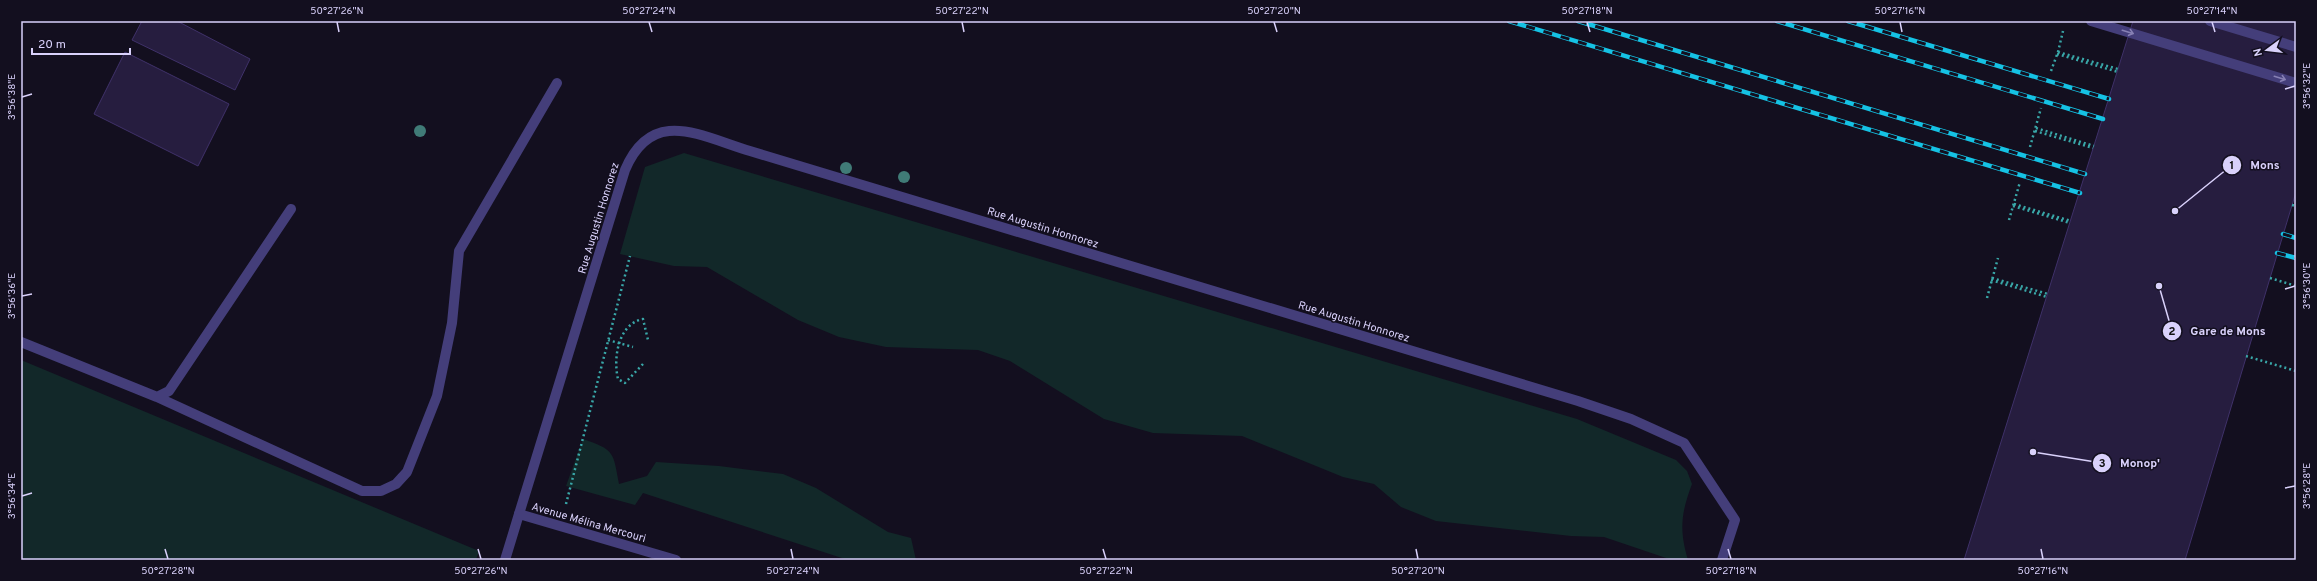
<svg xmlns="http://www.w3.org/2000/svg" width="2317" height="581" font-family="Overpass,sans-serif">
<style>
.green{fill:#122829}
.building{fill:#261d3f;stroke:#3f3169}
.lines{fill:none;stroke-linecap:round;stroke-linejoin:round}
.path{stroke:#39a7a8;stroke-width:2.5;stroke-dasharray:2 3;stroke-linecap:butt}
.lane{stroke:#443e7a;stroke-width:10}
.street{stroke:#443e7a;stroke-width:10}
.rail-casing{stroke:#15c2e4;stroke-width:4.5}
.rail{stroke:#130f1f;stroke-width:3;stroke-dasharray:9;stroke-linecap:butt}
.tree{fill:#407b77}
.oneway{stroke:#8780b4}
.ticks{fill:none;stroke:#d9d1fb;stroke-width:1.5}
.labels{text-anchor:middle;stroke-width:3;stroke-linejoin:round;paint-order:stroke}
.street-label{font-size:11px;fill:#d9d1fb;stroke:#130f1f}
.leader{fill:none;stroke:#d9d1fb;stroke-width:1.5}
.callout-dot{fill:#d9d1fb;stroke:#130f1f;stroke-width:1.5}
.mark-label{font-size:12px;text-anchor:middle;font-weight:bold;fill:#111}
.callout-label{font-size:12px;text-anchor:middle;font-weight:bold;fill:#d9d1fb;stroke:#130f1f;stroke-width:3;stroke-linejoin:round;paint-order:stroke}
.neatline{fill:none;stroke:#d9d1fb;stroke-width:1.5}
.ticks-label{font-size:10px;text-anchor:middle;fill:#d9d1fb}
</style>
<rect width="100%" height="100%" fill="#130f1f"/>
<path class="green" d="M 684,153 L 1577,419 L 1676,460 L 1687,471 L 1692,484 C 1681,513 1679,530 1688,560 L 1672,560 L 1604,537 L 1571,536 L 1436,521 L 1401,507 L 1374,484 L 1343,477 L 1242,436 L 1153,433 L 1104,419 L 1010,361 L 978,350 L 886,347 L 839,337 L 798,320 L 707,267 L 674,266 L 620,254 L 645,167 Z
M 21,360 L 479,551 L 476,560 L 21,560 Z
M 583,439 C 615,450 613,452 619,484 L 647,476 L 656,462 L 719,466 L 783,474 L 816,488 L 888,532 L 911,538 L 916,560 L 848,560 L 643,493 L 635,505 L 566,486 Z"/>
<path class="building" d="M 142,21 L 177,21 L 250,59 L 235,90 L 132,40 Z
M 2133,21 L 2296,21 L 2296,192 L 2185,560 L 1964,560 Z
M 125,52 L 229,104 L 198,166 L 94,114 Z"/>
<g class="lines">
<path class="path" d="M 2058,52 L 2118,69
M 2057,54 L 2118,72
M 2051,71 L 2058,52 L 2063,31
M 2036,128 L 2094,146
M 2035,131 L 2093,148
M 2030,147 L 2041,108
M 2014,204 L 2071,221
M 2292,205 L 2296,206
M 2013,206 L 2070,223
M 2009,220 L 2020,182
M 1992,278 L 2048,294
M 2270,278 L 2296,286
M 1991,280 L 2047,297
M 1987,298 L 1998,258
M 608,340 L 633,347
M 2246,356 L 2296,371
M 643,364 L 625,383 L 618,379 C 613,358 618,324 643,319 L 648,340
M 566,504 L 630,256"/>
<path class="lane" d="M 2091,21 L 2296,83
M 2210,21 L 2296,47
M 21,342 L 157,397 L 362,491 L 381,491 L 396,484 L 407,472 L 437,396 L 452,323 L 459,251 L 557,83
M 157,397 L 169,391 L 291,209
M 519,514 L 625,170 C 652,106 700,136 750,151 L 1578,401 L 1631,419 L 1684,443 L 1735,520 L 1722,560"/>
<path class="street" d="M 505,560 L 519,514 L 676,560"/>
<g class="rail-casing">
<path id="rail" d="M 1509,21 L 2080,193
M 1578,21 L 2085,174
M 1777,21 L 2103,119
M 1848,21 L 2109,99
M 2283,234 L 2296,238
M 2277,253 L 2296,258"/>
</g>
<use href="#rail" class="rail"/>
</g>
<g class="tree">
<circle cx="420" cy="131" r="6"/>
<circle cx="846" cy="168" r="6"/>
<circle cx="904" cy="177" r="6"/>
</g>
<defs><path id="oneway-shaft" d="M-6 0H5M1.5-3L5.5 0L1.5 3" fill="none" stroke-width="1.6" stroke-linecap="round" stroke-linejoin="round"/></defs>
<g class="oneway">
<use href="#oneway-shaft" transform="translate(2128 32) rotate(17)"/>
<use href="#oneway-shaft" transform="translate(2280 78) rotate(17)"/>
</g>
<path class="ticks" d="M 337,22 L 339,32M 649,22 L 652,32M 962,22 L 964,32M 1274,22 L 1277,32M 1587,22 L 1590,32M 1900,22 L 1902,32M 2212,22 L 2215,32M 2285,89 L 2295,86M 22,97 L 32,94M 2285,289 L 2295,286M 22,296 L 32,294M 2285,488 L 2295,486M 22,496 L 32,493M 165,549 L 168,559M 478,549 L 481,559M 791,549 L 793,559M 1103,549 L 1106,559M 1416,549 L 1418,559M 1728,549 L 1731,559M 2041,549 L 2043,559"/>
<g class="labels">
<g class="street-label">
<text transform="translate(598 218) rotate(-73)" y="4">Rue Augustin Honnorez</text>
<text transform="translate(1043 227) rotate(17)" y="4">Rue Augustin Honnorez</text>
<text transform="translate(1354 321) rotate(17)" y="4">Rue Augustin Honnorez</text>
<text transform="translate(589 522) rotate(16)" y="4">Avenue Mélina Mercouri</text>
</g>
</g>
<path class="leader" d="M2175 211L2232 165M2159 286L2172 331M2033 452L2102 463"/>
<g class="callout-dot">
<circle cx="2175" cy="211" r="4"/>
<circle cx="2159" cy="286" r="4"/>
<circle cx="2033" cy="452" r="4"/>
<circle cx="2232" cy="165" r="10"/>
<circle cx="2172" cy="331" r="10"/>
<circle cx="2102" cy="463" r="10"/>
</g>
<g class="mark-label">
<text x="2232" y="169">1</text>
<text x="2172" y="335">2</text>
<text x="2102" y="467">3</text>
</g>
<g class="callout-label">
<text x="2265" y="169">Mons</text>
<text x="2228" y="335">Gare de Mons</text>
<text x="2140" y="467">Monop'</text>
</g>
<rect width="2317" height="581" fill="none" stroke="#130f1f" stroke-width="44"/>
<g transform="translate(2267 50) rotate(255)" stroke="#130f1f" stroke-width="3" paint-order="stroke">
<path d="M0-3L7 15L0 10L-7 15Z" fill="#d9d1fb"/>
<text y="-6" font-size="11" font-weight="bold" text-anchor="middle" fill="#d9d1fb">N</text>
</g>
<path d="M32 48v6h98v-6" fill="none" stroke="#d9d1fb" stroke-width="2"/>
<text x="38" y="48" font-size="12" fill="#d9d1fb" stroke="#130f1f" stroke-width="3" paint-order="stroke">20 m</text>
<rect x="22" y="22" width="2273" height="537" class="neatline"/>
<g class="ticks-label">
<text x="337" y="14">50°27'26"N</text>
<text x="649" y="14">50°27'24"N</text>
<text x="962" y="14">50°27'22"N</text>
<text x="1274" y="14">50°27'20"N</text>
<text x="1587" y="14">50°27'18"N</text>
<text x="1900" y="14">50°27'16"N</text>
<text x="2212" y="14">50°27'14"N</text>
<text transform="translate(2306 86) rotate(-90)" y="4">3°56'32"E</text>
<text transform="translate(11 97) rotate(-90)" y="4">3°56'38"E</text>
<text transform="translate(2306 286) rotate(-90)" y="4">3°56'30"E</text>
<text transform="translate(11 296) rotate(-90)" y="4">3°56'36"E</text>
<text transform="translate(2306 486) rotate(-90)" y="4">3°56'28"E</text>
<text transform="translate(11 496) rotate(-90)" y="4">3°56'34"E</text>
<text x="168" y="574">50°27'28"N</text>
<text x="481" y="574">50°27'26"N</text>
<text x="793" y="574">50°27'24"N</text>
<text x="1106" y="574">50°27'22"N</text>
<text x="1418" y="574">50°27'20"N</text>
<text x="1731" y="574">50°27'18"N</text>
<text x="2043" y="574">50°27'16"N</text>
</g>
</svg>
